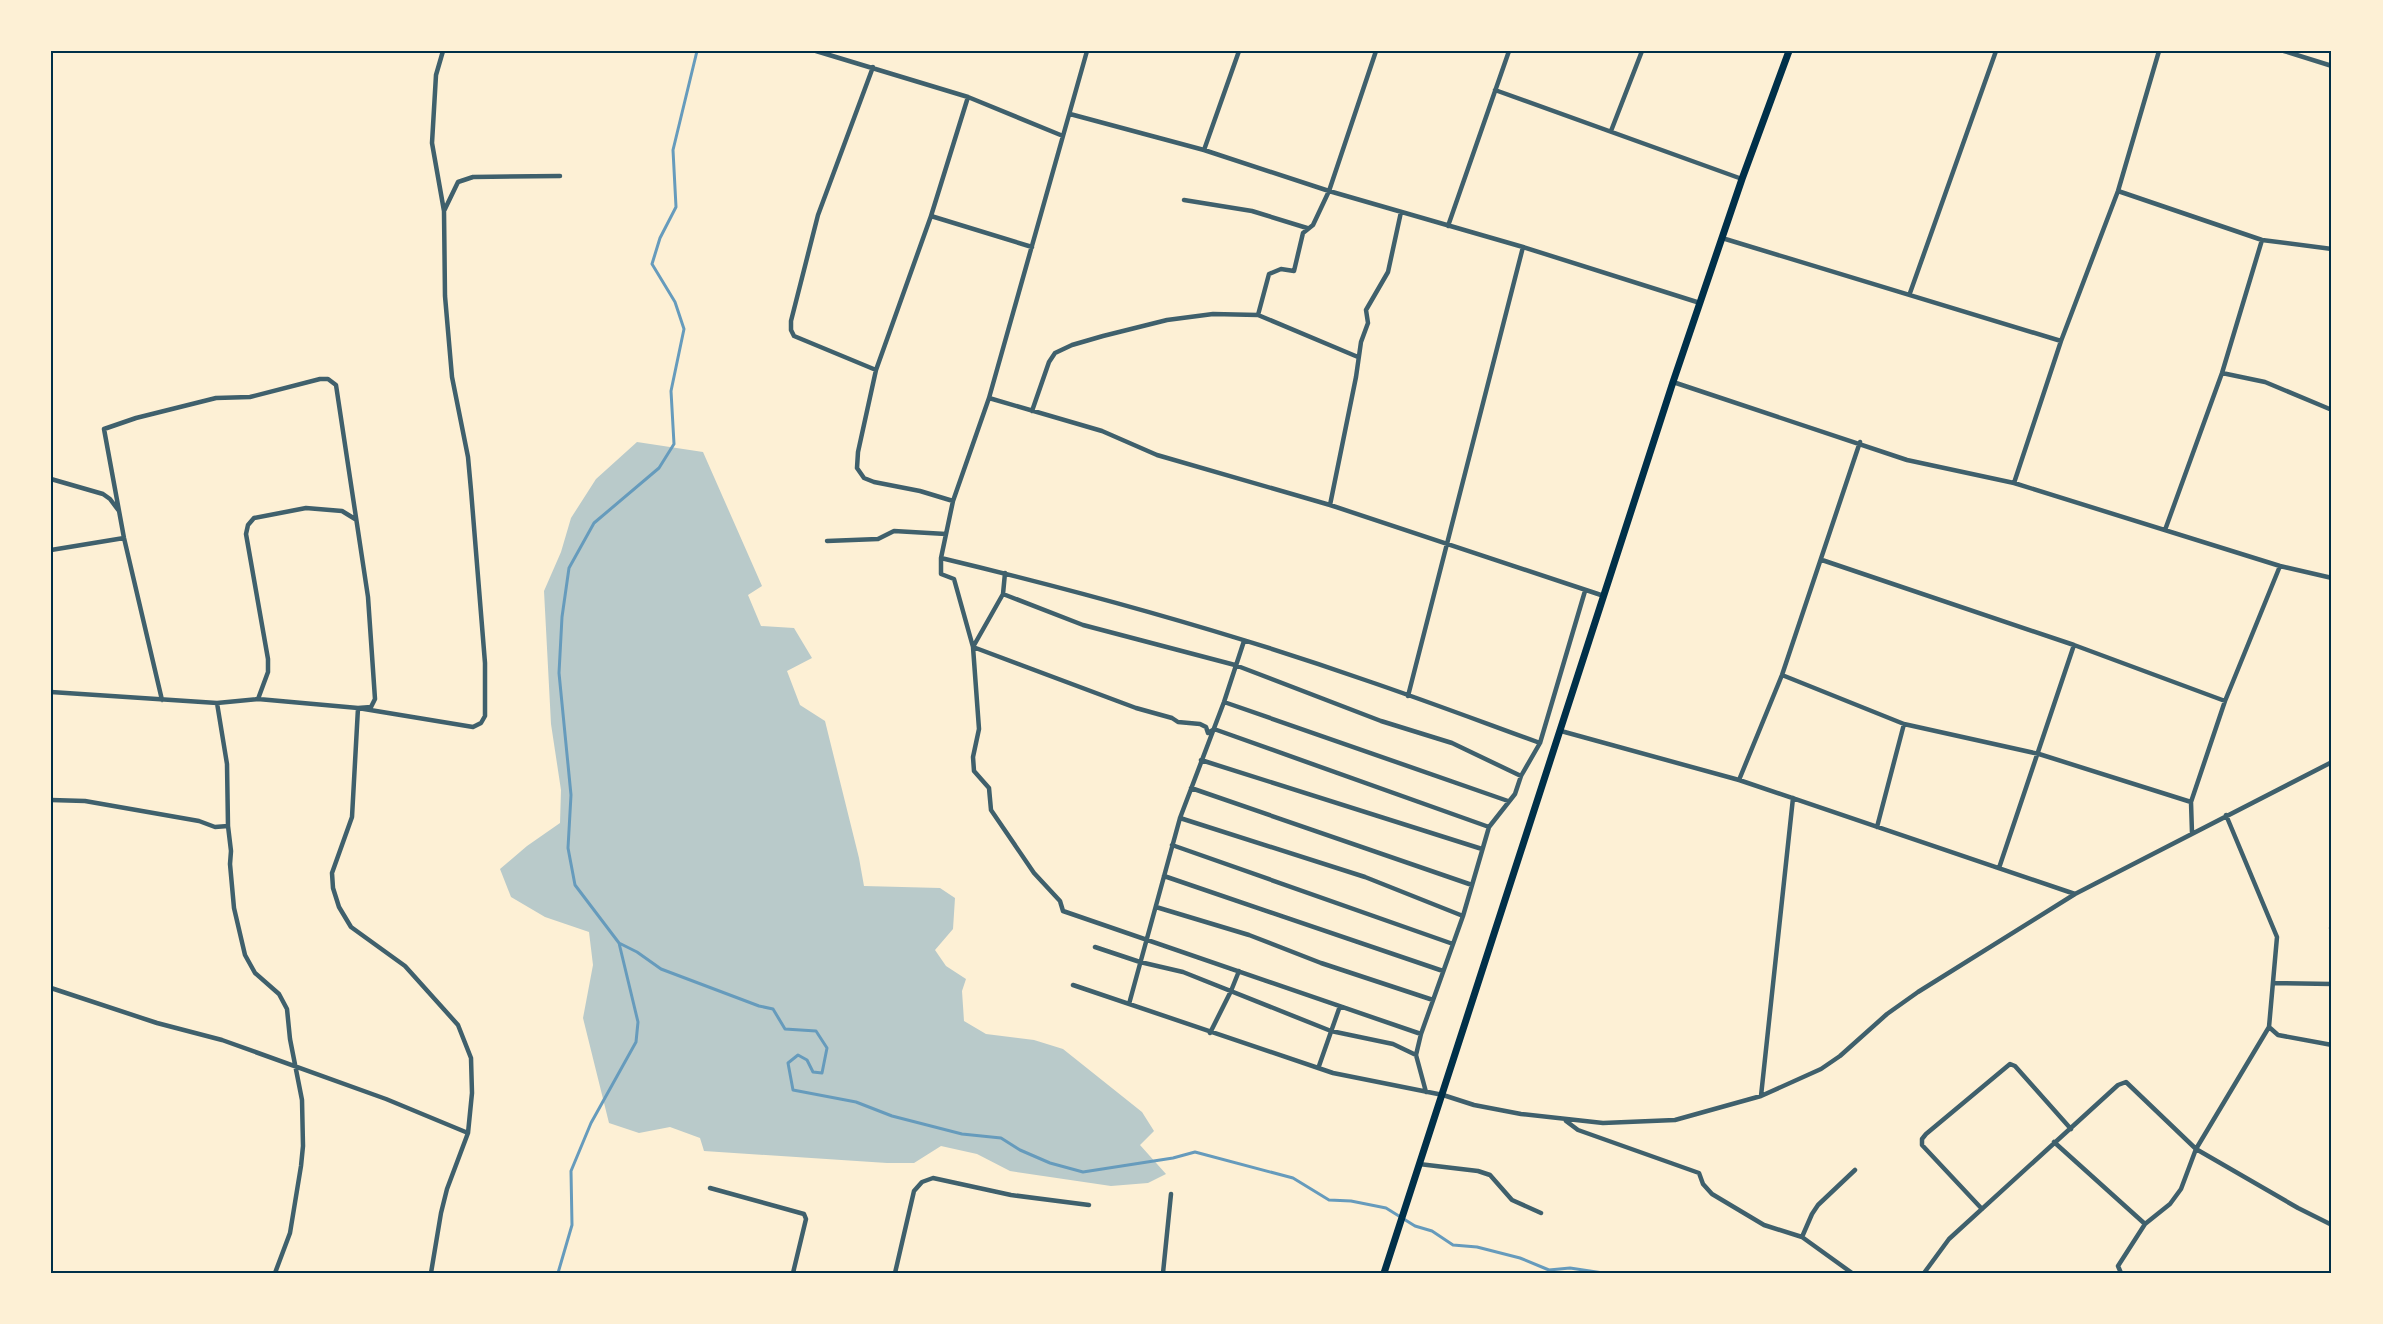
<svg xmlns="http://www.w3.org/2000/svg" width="2383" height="1324" font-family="'Noto Serif',serif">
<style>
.green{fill:#b9caca}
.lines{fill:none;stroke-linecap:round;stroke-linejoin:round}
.stream{stroke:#669bbc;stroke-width:3}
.minor{stroke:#3f606c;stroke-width:4.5}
.secondary{stroke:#003049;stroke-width:7}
.neatline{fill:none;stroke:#003049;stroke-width:2}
</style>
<rect width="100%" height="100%" fill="#fdf0d5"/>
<path class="green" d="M 637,442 L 703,452 L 762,586 L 748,595 L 761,626 L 794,628 L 812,658 L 787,671 L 800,705 L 825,721 L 859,858 L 864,886 L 940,888 L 955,898 L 953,929 L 935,950 L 946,966 L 966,979 L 962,991 L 964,1021 L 986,1034 L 1034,1040 L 1063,1049 L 1142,1112 L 1154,1131 L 1140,1145 L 1166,1174 L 1148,1183 L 1111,1186 L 1010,1171 L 977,1154 L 941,1146 L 914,1163 L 887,1163 L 704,1151 L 700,1138 L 670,1127 L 639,1133 L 609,1123 L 583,1018 L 593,965 L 589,932 L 545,917 L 511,897 L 500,869 L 527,846 L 560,823 L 561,790 L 551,724 L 544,591 L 561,552 L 571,518 L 596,479 Z"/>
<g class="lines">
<path class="stream" d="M 619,943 L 637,952 L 661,969 L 759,1006 L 773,1009 L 785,1029 L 816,1031 L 827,1048 L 822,1073 L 813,1072 L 807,1060 L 798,1055 L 788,1063 L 793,1090 L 856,1102 L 892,1116 L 962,1134 L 1001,1138 L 1020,1150 L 1050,1163 L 1083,1172 L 1173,1158 L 1195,1152 L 1293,1178 L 1329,1200 L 1351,1201 L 1386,1208 L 1415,1226 L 1432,1231 L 1453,1245 L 1477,1247 L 1520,1258 L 1549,1270 L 1570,1268 L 1603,1273
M 558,1273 L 572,1225 L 571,1171 L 591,1123 L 636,1042 L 638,1022 L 619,943 L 575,885 L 568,848 L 571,795 L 559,673 L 562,617 L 569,568 L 594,523 L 659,468 L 674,444 L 671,391 L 684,329 L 675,302 L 652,264 L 660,238 L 676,207 L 673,150 L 697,51"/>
<path class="minor" d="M 443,51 L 436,75 L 432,143 L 444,211
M 816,51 L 968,97 L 1063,136
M 1087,51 L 989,398 L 953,501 L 941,558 L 941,574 L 954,579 L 973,647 L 1136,708 L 1172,718 L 1178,722 L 1200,724 L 1206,727 L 1208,733 L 1214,729 L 1489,827
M 2284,51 L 2332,66
M 873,67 L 818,215 L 791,321 L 791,330 L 794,336 L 876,370
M 1495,90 L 1742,179
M 1070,114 L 1204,150 L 1329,191 L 1523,247 L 1700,303
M 1611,131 L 1642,51
M 1204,150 L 1239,51
M 2118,191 L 2262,240 L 2332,249
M 1184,200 L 1252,211 L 1307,228
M 931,216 L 1032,247
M 1448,226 L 1509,51
M 1722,238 L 2061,341
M 1910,293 L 1996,51
M 1258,315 L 1269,274 L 1281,269 L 1294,271 L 1303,233 L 1313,225 L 1329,191 L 1376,51
M 2222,373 L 2265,382 L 2332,410
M 1673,382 L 1907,460 L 2014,483 L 2280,566 L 2332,578
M 989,398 L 1102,431 L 1157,455 L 1330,505 L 1604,596
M 1032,411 L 1049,362 L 1055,353 L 1072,345 L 1103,336 L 1167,320 L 1213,314 L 1258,315 L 1358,357
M 51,479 L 103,494 L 110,499 L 119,511
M 2014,483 L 2061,341 L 2118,191 L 2159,51
M 953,501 L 920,491 L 874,482 L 864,478 L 857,468 L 858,452 L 876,370 L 931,216 L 968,97
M 1330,505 L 1356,377 L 1361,342 L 1368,323 L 1366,310 L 1388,272 L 1401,212
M 2165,530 L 2222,373 L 2262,240
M 827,541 L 878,539 L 894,531 L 946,534
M 51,550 L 124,538
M 941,558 C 1083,592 1228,632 1365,680 C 1424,700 1482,722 1540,743
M 1822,560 L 2074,645 L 2225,701
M 1005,573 L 1003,594 L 973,647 L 979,729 L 973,757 L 974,771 L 989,788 L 991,810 L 1034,873 L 1060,901 L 1063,911 L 1421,1034
M 1003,594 L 1083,625 L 1235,665 L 1381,721 L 1452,743 L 1521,776
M 1782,675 L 1904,724 L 2039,754 L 2191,802
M 51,692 L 217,703 L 258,699 L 358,708 L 473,727 L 481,723 L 485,716 L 485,663 L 471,490 L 468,457 L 452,377 L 445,296 L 444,211 L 458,182 L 473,177 L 560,176
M 1408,696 L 1523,247
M 258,699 L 268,672 L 268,659 L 246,534 L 248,525 L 254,518 L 306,508 L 342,511 L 355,519
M 162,700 L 124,538 L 104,429 L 136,418 L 216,398 L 250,397 L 320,379 L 328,379 L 336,385 L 368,597 L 375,699 L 371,707 L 358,708 L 352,817 L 332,873 L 333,888 L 339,907 L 351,927 L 405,966 L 458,1025 L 471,1058 L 472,1093 L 468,1133 L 447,1189 L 441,1213 L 431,1273
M 1224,702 L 1508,801
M 217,703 L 227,764 L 228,826 L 231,851 L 230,864 L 234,908 L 245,955 L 255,973 L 279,994 L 287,1009 L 290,1039 L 302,1100 L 303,1146 L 301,1166 L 290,1233 L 275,1273
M 1561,731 L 1739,780 L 2075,894 L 2332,762
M 1201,760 L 1482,849
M 1739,780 L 1782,675 L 1860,442
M 1191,788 L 1472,885
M 51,800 L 85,801 L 199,821 L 215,827 L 228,826
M 2226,815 L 2277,937 L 2269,1027 L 2278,1035 L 2332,1045
M 1180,818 L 1365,877 L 1463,916
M 1877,827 L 1904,724
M 2192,833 L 2191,802 L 2225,701 L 2280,566
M 1172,845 L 1453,944
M 1999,868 L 2074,645
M 1164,876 L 1443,971
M 1156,907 L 1249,935 L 1321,963 L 1433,1000
M 2331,928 L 2332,928
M 1095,947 L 1140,962 L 1183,972 L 1331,1031 L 1393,1044 L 1416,1055
M 2273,983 L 2332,984
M 1073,985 L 1333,1073 L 1443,1095 L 1474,1105 L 1521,1114 L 1603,1123 L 1675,1120 L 1761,1096 L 1821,1069 L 1840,1056 L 1887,1014 L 1918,992 L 2075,894
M 51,988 L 157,1023 L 222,1040 L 386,1099 L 468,1133
M 1129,1004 L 1180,818 L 1224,702 L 1244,641
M 1210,1033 L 1231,991 L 1239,971
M 1319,1066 L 1340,1006
M 1426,1092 L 1416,1055 L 1421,1034 L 1463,916 L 1489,827 L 1515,794 L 1521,776 L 1540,743 L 1585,591
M 1761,1096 L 1793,798
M 1566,1121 L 1578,1130 L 1699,1173 L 1703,1184 L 1712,1194 L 1764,1225 L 1802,1237 L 1852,1273
M 2054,1142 L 2145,1224
M 1419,1164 L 1478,1171 L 1490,1175 L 1512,1200 L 1541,1213
M 710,1188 L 804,1214 L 806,1219 L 793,1273
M 1982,1209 L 1922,1145 L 1922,1139 L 1926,1134 L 2010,1064 L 2015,1066 L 2071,1129
M 1802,1237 L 1812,1214 L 1818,1205 L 1855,1170
M 895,1273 L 914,1191 L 922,1182 L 933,1178 L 1011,1195 L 1089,1205
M 1163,1273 L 1171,1194
M 1924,1273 L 1949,1239 L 2118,1085 L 2126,1082 L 2196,1149 L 2298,1208 L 2332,1225
M 2121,1273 L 2118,1266 L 2145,1224 L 2170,1204 L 2181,1189 L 2196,1149 L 2269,1027"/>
<path class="secondary" d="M 1384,1273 L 1673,382 L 1742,179 L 1789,51"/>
</g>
<rect width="2383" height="1324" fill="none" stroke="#fdf0d5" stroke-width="105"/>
<rect x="52" y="52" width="2278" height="1220" class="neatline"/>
</svg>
